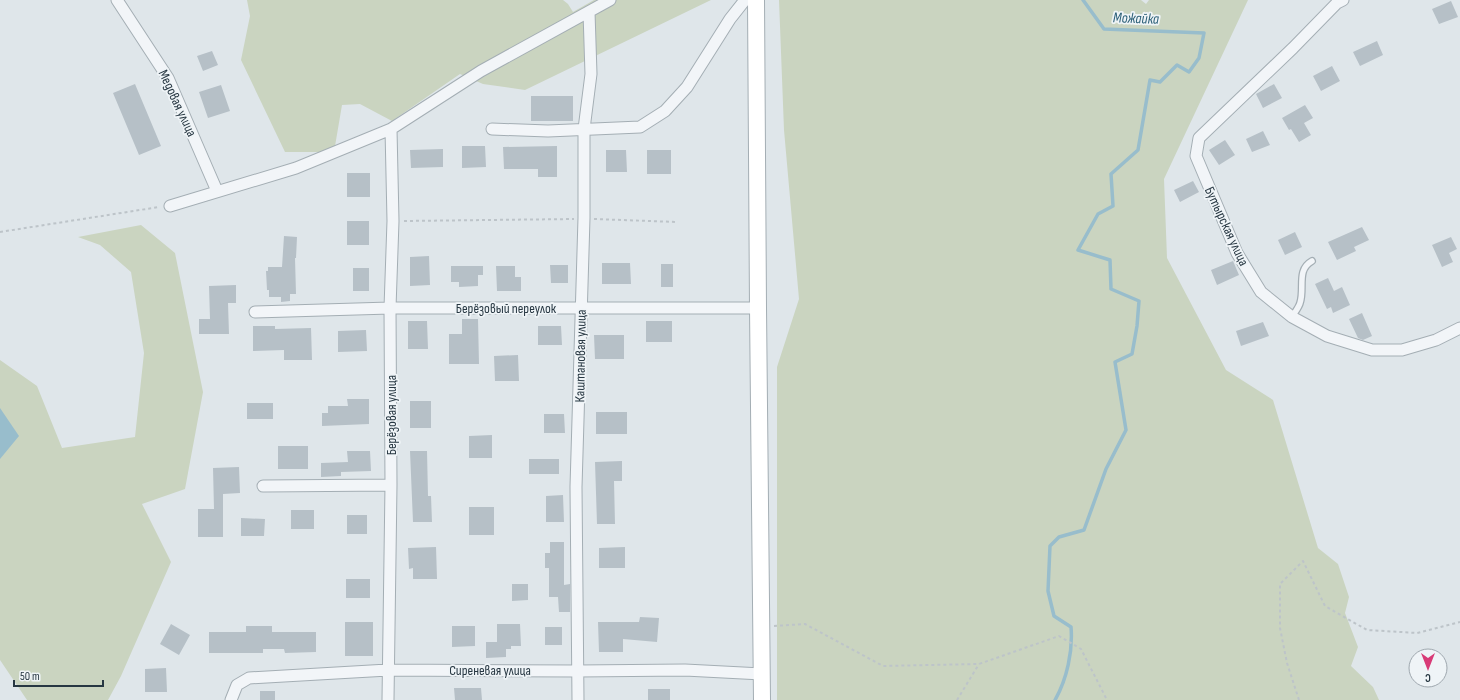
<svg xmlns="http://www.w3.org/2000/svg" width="1460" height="700" font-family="'Sofia Sans Condensed',sans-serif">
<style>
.green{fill:#cad4c0}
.water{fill:#98bdcc}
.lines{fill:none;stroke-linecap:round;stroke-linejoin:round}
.stream{stroke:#98bdcc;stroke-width:3.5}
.building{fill:#b6c0c7}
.lane-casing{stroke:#a4aeb4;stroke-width:8}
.street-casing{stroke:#a4aeb4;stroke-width:13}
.secondary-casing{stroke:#a4aeb4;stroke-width:18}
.path{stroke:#bdc4c9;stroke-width:2;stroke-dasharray:3 3;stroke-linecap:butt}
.lane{stroke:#f2f5f8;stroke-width:5.5}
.street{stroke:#f2f5f8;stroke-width:11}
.secondary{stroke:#fff;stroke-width:16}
.labels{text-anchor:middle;stroke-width:3.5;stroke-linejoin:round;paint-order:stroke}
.street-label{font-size:14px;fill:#273742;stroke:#eff4f7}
.water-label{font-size:15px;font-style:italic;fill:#2e6179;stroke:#eff4f7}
</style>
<rect width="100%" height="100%" fill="#dfe6ea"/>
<path class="green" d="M 247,0 L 563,0 L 568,4 L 573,12 L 594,0 L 711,0 L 525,90 L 483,84 L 460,74 L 392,121 L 360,104 L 342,105 L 334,152 L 285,152 L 241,60 L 250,16 Z
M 779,0 L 1141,0 L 1146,4 L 1149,0 L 1248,0 L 1164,179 L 1167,258 L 1226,370 L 1273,400 L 1318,548 L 1338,564 L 1349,597 L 1345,613 L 1358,647 L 1351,666 L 1373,687 L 1379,700 L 777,700 L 777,367 L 799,299 L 784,130 Z
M 141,225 L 175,253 L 203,392 L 185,489 L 142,504 L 171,562 L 121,676 L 108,700 L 27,700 L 0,660 L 0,360 L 37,386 L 62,448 L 135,437 L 144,353 L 131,272 L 100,245 L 78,237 Z"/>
<path class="water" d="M 0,408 L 19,436 L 0,459 Z"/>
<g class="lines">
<path class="stream" d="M 1055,700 C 1067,679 1073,651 1071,627 L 1054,616 L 1048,591 L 1050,546 L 1059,537 L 1084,530 L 1106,469 L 1126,430 L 1115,362 L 1132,354 L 1137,326 L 1139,301 L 1111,289 L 1110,260 L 1078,250 L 1098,214 L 1113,206 L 1111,174 L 1138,150 L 1150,80 L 1160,82 L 1177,65 L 1189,72 L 1199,58 L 1204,33 L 1104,29 L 1083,0"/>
</g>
<path class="building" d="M 1451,1 L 1458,17 L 1439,24 L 1432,9 Z
M 1377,41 L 1383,55 L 1360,66 L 1353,52 Z
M 212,51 L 218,65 L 203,71 L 197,56 Z
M 1332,66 L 1340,81 L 1321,91 L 1313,76 Z
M 135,84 L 161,146 L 139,155 L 113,93 Z
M 1274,84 L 1282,98 L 1263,108 L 1256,94 Z
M 221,85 L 230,111 L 208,118 L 199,92 Z
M 531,96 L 573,96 L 573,121 L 531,121 Z
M 1305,105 L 1313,118 L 1304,123 L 1311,135 L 1299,142 L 1291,129 L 1289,130 L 1282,118 Z
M 1263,131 L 1270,145 L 1252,152 L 1246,139 Z
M 1225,140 L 1235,155 L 1219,165 L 1209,150 Z
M 462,146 L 485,146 L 486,167 L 462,168 Z
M 557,146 L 557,177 L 538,177 L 538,169 L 504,169 L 503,147 Z
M 443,149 L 443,167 L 411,168 L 410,150 Z
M 606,150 L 626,150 L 627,172 L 606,172 Z
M 647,150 L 671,150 L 671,174 L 647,174 Z
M 347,173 L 370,173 L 370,197 L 347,197 Z
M 1193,181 L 1199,192 L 1180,202 L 1174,190 Z
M 347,221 L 369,221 L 369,245 L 347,245 Z
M 1362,227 L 1369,240 L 1354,247 L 1356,251 L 1337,260 L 1328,242 Z
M 1295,232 L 1302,247 L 1285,255 L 1278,240 Z
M 284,236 L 297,237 L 296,258 L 295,258 L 296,294 L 290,294 L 290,301 L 281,302 L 281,297 L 269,297 L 269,290 L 267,290 L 266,271 L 268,271 L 268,267 L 282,267 Z
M 1451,237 L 1457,249 L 1449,253 L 1453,262 L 1442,267 L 1432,245 Z
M 429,256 L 430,285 L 410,286 L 410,257 Z
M 1233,261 L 1239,275 L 1217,285 L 1211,270 Z
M 602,263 L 630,263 L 631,284 L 602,284 Z
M 661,264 L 673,264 L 673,287 L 661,287 Z
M 550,265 L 568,265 L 568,283 L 551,283 Z
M 451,266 L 483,266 L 483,275 L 478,275 L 478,286 L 459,287 L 459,282 L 451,282 Z
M 496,266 L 515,266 L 515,277 L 521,277 L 521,291 L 497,291 Z
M 353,268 L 369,268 L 369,291 L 353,291 Z
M 1328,278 L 1334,291 L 1342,287 L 1350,305 L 1333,313 L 1331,307 L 1327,309 L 1315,284 Z
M 236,285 L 236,303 L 228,303 L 229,334 L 199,334 L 199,319 L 210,319 L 209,286 Z
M 1362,313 L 1372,336 L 1363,340 L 1358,338 L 1349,319 Z
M 462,319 L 478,319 L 479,364 L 449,364 L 449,334 L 462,334 Z
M 408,321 L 427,321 L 428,349 L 408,349 Z
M 646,321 L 672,321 L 672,342 L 646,342 Z
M 1263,322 L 1269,336 L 1241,346 L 1236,331 Z
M 253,326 L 275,326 L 275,329 L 311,328 L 312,360 L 284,360 L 284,350 L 253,351 Z
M 538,326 L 561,326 L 562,345 L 538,345 Z
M 366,330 L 367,351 L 338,352 L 338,331 Z
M 594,335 L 624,335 L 624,359 L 595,359 Z
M 518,355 L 519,381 L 495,381 L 494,356 Z
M 347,399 L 369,399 L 369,424 L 322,426 L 322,413 L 328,413 L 328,406 L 348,406 Z
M 410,401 L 431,401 L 431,428 L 410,428 Z
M 247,403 L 273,403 L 273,419 L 247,419 Z
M 596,412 L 627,412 L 627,434 L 596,434 Z
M 544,414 L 564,414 L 565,433 L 544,433 Z
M 492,435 L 492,458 L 469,458 L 469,436 Z
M 278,446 L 308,446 L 308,469 L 278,469 Z
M 347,451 L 370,451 L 371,471 L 341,472 L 341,476 L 321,477 L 321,463 L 348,462 Z
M 410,451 L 427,451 L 428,496 L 431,496 L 432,522 L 413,522 Z
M 529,459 L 559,459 L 559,474 L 529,474 Z
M 622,461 L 622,481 L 614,481 L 615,524 L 597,524 L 595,462 Z
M 239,467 L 240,493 L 223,494 L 223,537 L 198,537 L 198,509 L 214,509 L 213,468 Z
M 563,495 L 564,522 L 546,522 L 546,496 Z
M 469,507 L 494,507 L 494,535 L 469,535 Z
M 291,510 L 314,510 L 314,529 L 291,529 Z
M 347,515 L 367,515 L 367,534 L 347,534 Z
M 241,518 L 265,519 L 264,536 L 241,536 Z
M 550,542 L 564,542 L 564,585 L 570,584 L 570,612 L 559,612 L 558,597 L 549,597 L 549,568 L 545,568 L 545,553 L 550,553 Z
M 436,547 L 437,579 L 413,579 L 413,568 L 409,569 L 408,548 Z
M 625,547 L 625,568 L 599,568 L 599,548 Z
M 346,579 L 370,579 L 370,598 L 346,598 Z
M 512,584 L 528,584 L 528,600 L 512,601 Z
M 640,617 L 659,618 L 657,642 L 623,639 L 623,652 L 599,652 L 598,622 L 639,622 Z
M 345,622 L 373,622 L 373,656 L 345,656 Z
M 171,624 L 190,635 L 179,655 L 160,644 Z
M 497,624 L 520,624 L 521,646 L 511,646 L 511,649 L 506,649 L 506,657 L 486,658 L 486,642 L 497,642 Z
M 246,626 L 272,626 L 272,632 L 316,632 L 316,652 L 285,653 L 284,649 L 263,649 L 263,653 L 209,653 L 209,632 L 246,632 Z
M 452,626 L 475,626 L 475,646 L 452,647 Z
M 545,627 L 562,627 L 562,645 L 545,645 Z
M 166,668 L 167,692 L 145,692 L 145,669 Z
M 454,688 L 481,688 L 482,700 L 455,700 Z
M 648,689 L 670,689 L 670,700 L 648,700 Z
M 260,691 L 275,691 L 275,700 L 260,700 Z"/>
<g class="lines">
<g class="lane-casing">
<path id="lane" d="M 1292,317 C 1295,312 1299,307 1300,303 C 1305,288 1296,270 1312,261"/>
</g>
<g class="street-casing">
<path id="street" d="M 117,0 L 168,78 L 217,191
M 1343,0 L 1337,3 L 1293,48 L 1199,138 L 1196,156 L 1237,253 L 1261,292 L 1292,317 L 1327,336 L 1372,350 L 1402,350 L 1436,340 L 1460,328
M 492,129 L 548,131 L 640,127 L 665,111 L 687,87 L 730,19 L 745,0
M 170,206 L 296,168 L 391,129 L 481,71 L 610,0
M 255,312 L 390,308 L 758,308
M 263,486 L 391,485
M 231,700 L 237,685 L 249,678 L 388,670 L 578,671 L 685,670 L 762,674
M 388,700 L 391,485 L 390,308 L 393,221 L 391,129
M 578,700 L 576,487 L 584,218 L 584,129 L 591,74 L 589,12"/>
</g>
<g class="secondary-casing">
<path id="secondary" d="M 756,0 L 758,308 L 762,700"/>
</g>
<path class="path" d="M 594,219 L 677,222
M 404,221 L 574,219
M 0,232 L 159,207
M 774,626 L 805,624 L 883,666 L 979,664 L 1059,636 L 1081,649 L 1107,700
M 957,700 L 979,664
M 1299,700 L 1287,663 L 1280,628 L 1280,584 L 1303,561 L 1325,606 L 1367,630 L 1417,633 L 1460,622"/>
<use href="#lane" class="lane"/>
<use href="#street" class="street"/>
<use href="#secondary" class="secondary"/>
</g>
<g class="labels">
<g class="street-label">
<text transform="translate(178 103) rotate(65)" y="5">Медовая улица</text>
<text transform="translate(1227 226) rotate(65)" y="5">Бутырская улица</text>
<text x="506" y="313">Берёзовый переулок</text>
<text transform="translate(580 356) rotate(-89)" y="5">Каштановая улица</text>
<text transform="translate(391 415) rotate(-90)" y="5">Берёзовая улица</text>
<text x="490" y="675">Сиреневая улица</text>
</g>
<g class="water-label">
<text transform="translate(1136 18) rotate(2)" y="5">Можайка</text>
</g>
</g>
<g transform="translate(1428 668) rotate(180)"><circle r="19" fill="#eff4f7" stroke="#9fa8af"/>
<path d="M0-3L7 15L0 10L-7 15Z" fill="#d83b77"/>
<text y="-6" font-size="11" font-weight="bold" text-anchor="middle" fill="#273742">С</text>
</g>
<path d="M14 680v6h89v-6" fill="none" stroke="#273742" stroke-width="2"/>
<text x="20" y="680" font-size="12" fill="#273742" stroke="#eff4f7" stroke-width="3" paint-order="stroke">50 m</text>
</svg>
